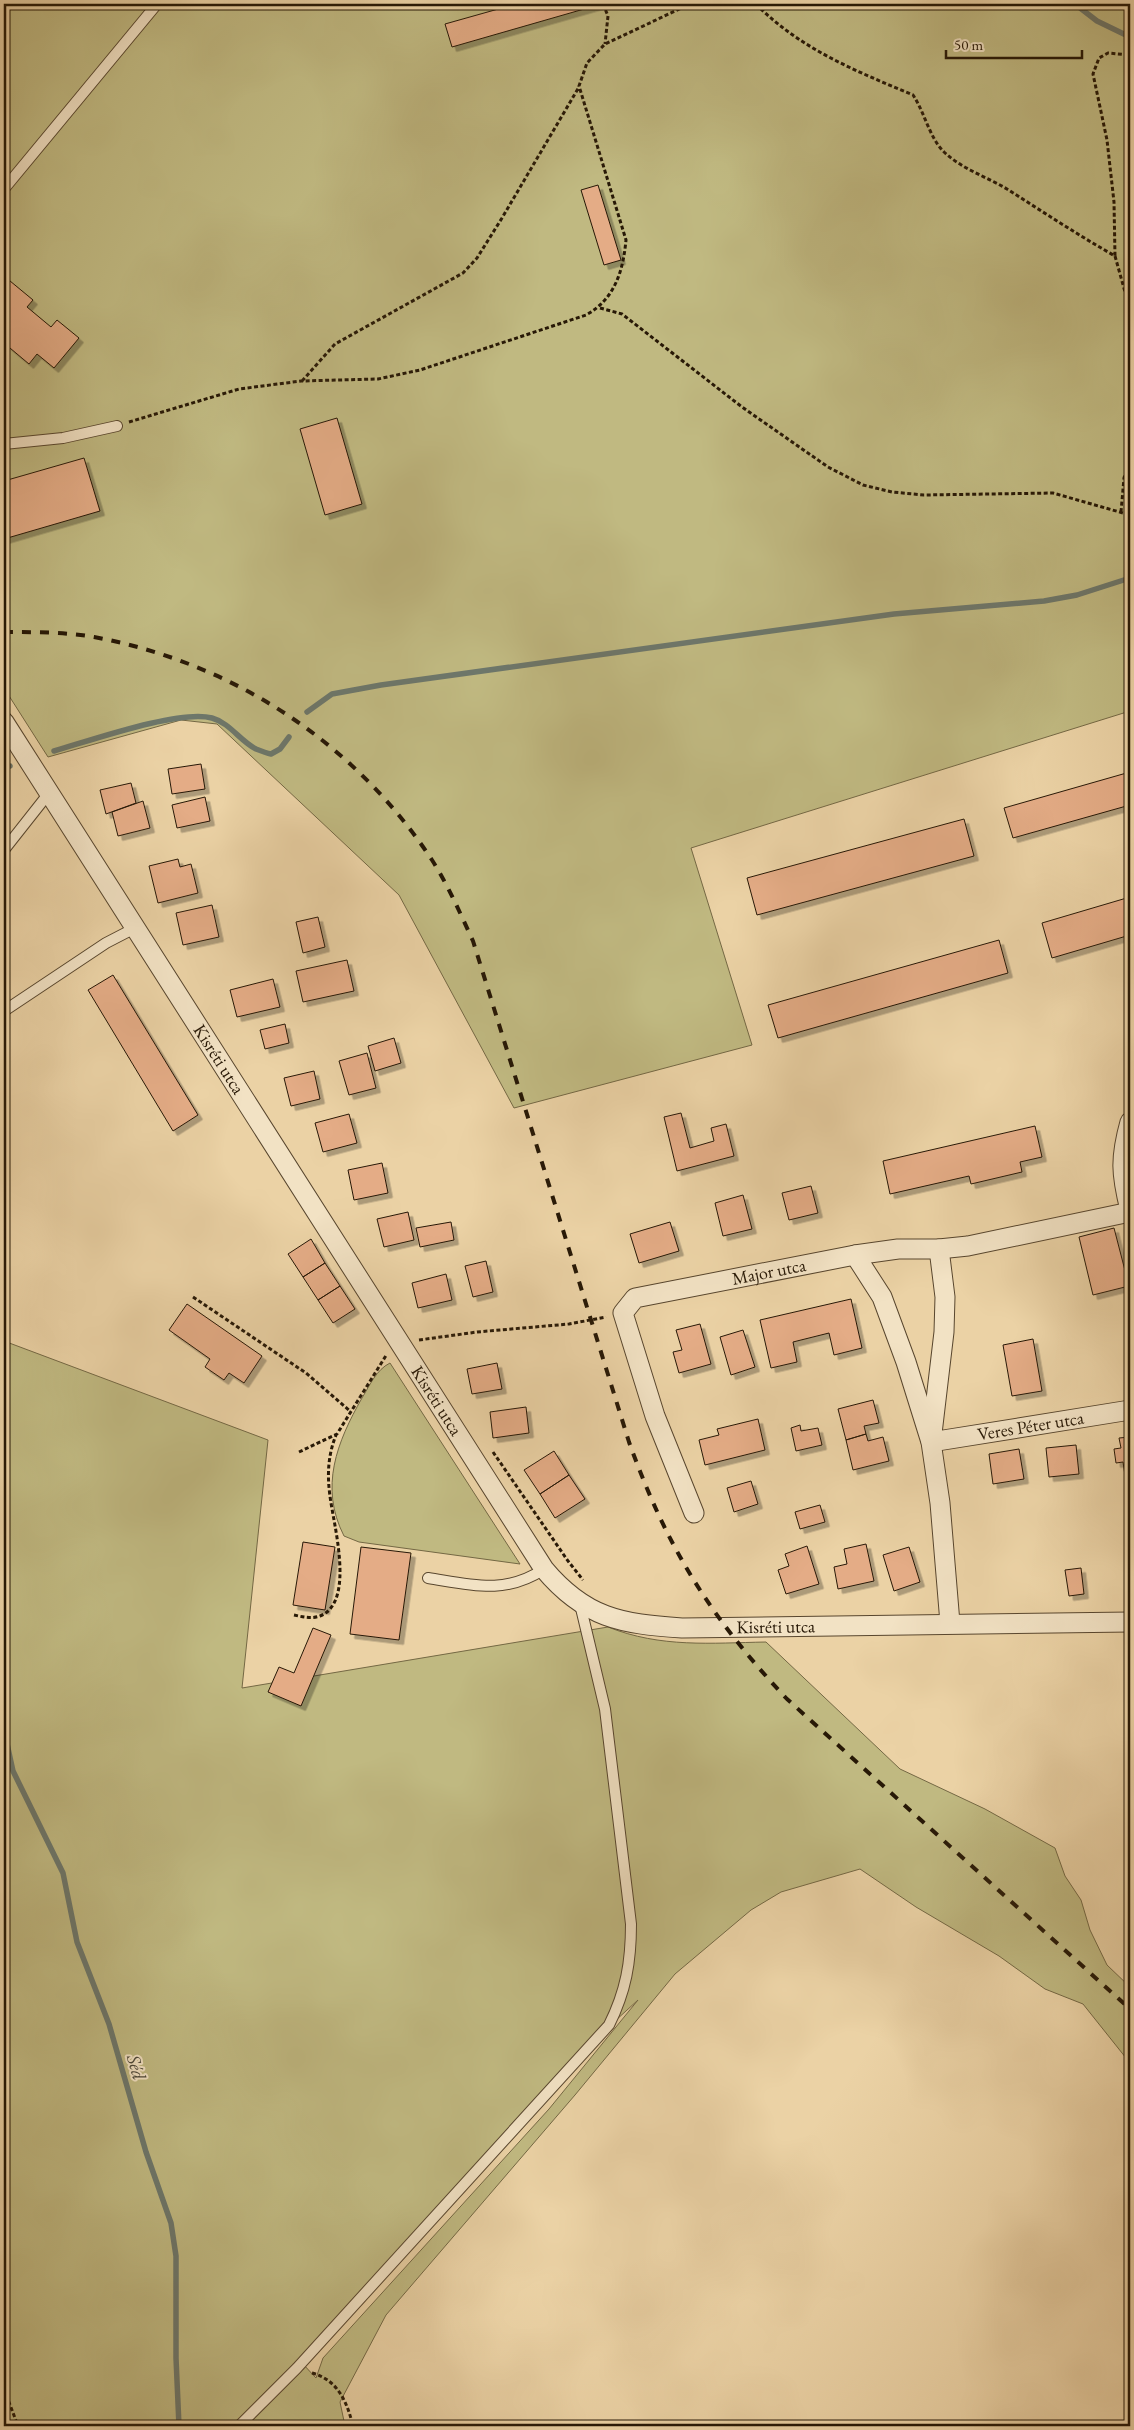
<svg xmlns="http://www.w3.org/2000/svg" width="1134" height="2430" font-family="'EB Garamond',serif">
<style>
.green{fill:#c0b981;stroke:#746844;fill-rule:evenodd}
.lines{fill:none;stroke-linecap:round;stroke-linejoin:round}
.stream{stroke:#6d776b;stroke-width:5.5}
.building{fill:#e4ac86;stroke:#271806;filter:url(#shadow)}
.lane-casing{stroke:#58462e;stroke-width:12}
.street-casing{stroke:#58462e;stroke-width:21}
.path{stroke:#271806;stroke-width:3;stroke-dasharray:4 2.5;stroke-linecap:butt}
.lane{stroke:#f2e2c4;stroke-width:10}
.street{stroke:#f2e2c4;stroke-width:19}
.rail{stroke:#271806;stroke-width:4;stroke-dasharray:9 9;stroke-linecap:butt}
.labels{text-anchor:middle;stroke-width:4;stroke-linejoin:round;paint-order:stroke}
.street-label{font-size:18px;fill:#271806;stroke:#f2e2c4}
.water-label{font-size:19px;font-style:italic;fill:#4a4739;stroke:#f2e2c4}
</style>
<defs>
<filter id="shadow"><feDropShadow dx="4.5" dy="4.5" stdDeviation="0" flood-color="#0004"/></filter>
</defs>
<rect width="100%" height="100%" fill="#ebd2a5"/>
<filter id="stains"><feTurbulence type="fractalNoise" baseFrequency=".004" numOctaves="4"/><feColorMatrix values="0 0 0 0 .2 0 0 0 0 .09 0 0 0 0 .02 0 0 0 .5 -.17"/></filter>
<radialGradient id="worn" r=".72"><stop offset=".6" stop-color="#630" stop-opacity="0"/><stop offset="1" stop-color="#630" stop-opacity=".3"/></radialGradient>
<path class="green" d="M 4,4 L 1130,4 L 1130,711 L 691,848 L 752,1045 L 514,1108 L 399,895 L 217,724 L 181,720 L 48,757 L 4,688 Z
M 4,1341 L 268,1440 L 242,1688 L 608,1627 C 661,1648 711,1643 766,1642 L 900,1769 L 985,1809 L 1055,1848 L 1065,1876 L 1081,1900 L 1090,1930 L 1107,1965 L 1130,1987 L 1130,2063 L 1083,2004 L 1045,1989 L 999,1956 L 916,1907 L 860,1869 L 781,1892 L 751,1910 L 675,1974 L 575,2095 L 386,2315 L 340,2402 L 345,2426 L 4,2426 ZM 638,2000 L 549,2109 L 323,2358 L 316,2378 L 302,2363 L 603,2032 Z
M 390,1363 L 520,1564 L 359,1542 L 344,1536 C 319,1487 337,1442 362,1398 C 370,1385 376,1370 390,1363 Z"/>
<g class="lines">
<path class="stream" d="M 1075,4 L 1097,21 L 1130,37
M 307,712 L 332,694 L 381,685 L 894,614 L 1044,601 L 1077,595 L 1130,578
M 54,751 C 89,741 180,709 212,718 C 230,723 240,741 256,749 C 261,751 266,753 271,754 L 280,749 L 289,737
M 4,767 L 10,766
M 4,1730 L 13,1771 L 63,1873 L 77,1942 L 109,2024 L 146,2152 L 171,2223 L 176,2256 L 176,2358 L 179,2426"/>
</g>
<path class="building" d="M 516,4 L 597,4 L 598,5 L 452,47 L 445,24 Z
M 598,185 L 621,260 L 604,265 L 581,190 Z
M 4,276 L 33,300 L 27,307 L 51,327 L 57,320 L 79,338 L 54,368 L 37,354 L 29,364 L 4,343 Z
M 337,418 L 362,504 L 325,515 L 300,429 Z
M 84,458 L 100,511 L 4,539 L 4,481 Z
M 201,764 L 205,789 L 172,794 L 168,769 Z
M 1130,772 L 1130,805 L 1013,838 L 1004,808 Z
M 131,783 L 136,803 L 106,814 L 100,790 Z
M 205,797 L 210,821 L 177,828 L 172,805 Z
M 143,801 L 150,828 L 118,836 L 112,812 Z
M 964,819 L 974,856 L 757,915 L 747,878 Z
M 178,859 L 180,867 L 191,864 L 198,893 L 158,903 L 149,866 Z
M 1130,897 L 1130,935 L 1052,958 L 1042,923 Z
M 212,905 L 219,937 L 183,945 L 176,913 Z
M 318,917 L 325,947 L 303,953 L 296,922 Z
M 999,940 L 1008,973 L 778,1038 L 768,1005 Z
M 347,960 L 354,991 L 303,1002 L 296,971 Z
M 113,975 L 198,1115 L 173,1131 L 88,990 Z
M 273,979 L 280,1007 L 237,1017 L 230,990 Z
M 285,1024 L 289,1043 L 265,1049 L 260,1030 Z
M 394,1038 L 401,1063 L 375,1071 L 368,1046 Z
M 367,1053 L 376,1088 L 349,1095 L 339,1061 Z
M 314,1071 L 320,1099 L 291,1106 L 284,1078 Z
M 681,1113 L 690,1148 L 714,1141 L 711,1128 L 726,1124 L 734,1156 L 677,1171 L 664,1117 Z
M 349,1114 L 357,1143 L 323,1152 L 315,1123 Z
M 1035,1126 L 1042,1157 L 1020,1162 L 1022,1172 L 971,1184 L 969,1176 L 890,1194 L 883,1161 Z
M 382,1163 L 388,1193 L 354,1200 L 348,1170 Z
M 811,1186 L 818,1213 L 789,1220 L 782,1193 Z
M 743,1195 L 752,1229 L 723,1236 L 715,1203 Z
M 408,1212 L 414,1240 L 384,1247 L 377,1219 Z
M 451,1222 L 454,1240 L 420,1247 L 416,1228 Z
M 670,1222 L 679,1251 L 639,1263 L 630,1234 Z
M 1114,1228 L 1129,1286 L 1093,1295 L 1079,1237 Z
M 311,1239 L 325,1263 L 303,1277 L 288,1254 Z
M 486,1261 L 493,1292 L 473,1297 L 465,1266 Z
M 325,1263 L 340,1286 L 318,1300 L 303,1277 Z
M 446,1274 L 452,1300 L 418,1308 L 412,1283 Z
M 340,1286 L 355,1309 L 333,1323 L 318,1300 Z
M 851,1299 L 862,1348 L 834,1355 L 829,1333 L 793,1342 L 797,1362 L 771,1368 L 760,1320 Z
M 187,1304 L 262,1356 L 244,1383 L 229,1373 L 224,1380 L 205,1367 L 210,1359 L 169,1330 Z
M 700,1324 L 711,1364 L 679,1373 L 673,1352 L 682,1350 L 676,1330 Z
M 743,1330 L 755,1367 L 731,1375 L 720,1337 Z
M 1033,1339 L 1042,1391 L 1012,1396 L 1003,1345 Z
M 497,1363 L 502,1389 L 472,1394 L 467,1369 Z
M 873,1400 L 879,1423 L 864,1426 L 866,1434 L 846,1440 L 838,1409 Z
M 526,1407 L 529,1433 L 493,1438 L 490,1412 Z
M 758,1419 L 765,1450 L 705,1465 L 699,1440 L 719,1435 L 717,1429 Z
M 800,1425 L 801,1431 L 818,1428 L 822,1445 L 796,1451 L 791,1428 Z
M 866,1434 L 868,1441 L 883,1437 L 889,1461 L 853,1470 L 846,1440 Z
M 1130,1437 L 1130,1509 L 1123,1462 L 1116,1463 L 1114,1449 L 1121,1448 L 1119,1438 Z
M 1076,1445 L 1079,1474 L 1049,1477 L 1046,1448 Z
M 1019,1449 L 1024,1479 L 993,1484 L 989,1454 Z
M 554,1451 L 569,1475 L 540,1494 L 524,1470 Z
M 569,1475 L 585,1499 L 555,1518 L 540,1494 Z
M 751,1481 L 758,1504 L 734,1512 L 727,1488 Z
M 820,1505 L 825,1522 L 800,1529 L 795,1512 Z
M 303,1542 L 335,1547 L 325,1610 L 293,1605 Z
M 866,1544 L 874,1581 L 838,1589 L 834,1567 L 847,1564 L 844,1549 Z
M 807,1546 L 819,1584 L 786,1594 L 778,1570 L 789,1566 L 785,1554 Z
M 361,1547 L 411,1553 L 399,1640 L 350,1634 Z
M 909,1547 L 920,1582 L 894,1591 L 883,1555 Z
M 1081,1568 L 1084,1594 L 1069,1596 L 1065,1570 Z
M 313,1628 L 331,1635 L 301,1706 L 268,1692 L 279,1667 L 294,1673 Z"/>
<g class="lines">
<g class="lane-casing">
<path id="lane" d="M 4,189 L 157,4
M 4,444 L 63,438 L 117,426
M 4,850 L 49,793
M 4,1011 L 106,943 L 135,928
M 428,1578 C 472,1585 505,1595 544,1569
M 239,2426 L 297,2368 L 609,2025 C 626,1991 631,1962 631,1924 L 605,1709 L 580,1604"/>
</g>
<g class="street-casing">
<g id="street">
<path id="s1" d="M 4,722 L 544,1569 C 585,1618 621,1624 682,1628 L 1130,1622"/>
<path d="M 1130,1122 C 1120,1158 1121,1174 1130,1210"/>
<path id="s2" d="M 939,1249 L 945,1297 L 944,1332 L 931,1442 L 1130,1410"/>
<path d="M 855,1255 L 882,1297 L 906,1362 L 931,1442 L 940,1503 L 950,1623"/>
<path id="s3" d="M 694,1513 L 655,1416 L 623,1313 L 635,1298 L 855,1255 L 898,1249 L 939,1249 L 968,1246 L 1130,1212"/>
</g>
</g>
<path class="path" d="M 603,4 L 608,16 L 605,44
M 756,4 C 800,49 856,71 913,95 C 925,113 929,137 944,152 C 962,169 987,177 1007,189 C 1043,212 1078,235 1115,256 L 1114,202 L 1107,140 L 1093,74 L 1099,58 L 1108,53 L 1130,55
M 1115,256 L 1130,310
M 600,308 L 622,314 L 742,407 L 828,467 L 863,485 L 892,492 L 924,495 L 1053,493 L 1130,515
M 302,381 L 335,344 L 463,273 L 477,258 L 502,218 L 579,87
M 129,422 L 239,389 L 301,381 L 378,379 L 420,370 L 586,315 C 615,299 623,271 626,240 L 579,86 L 587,63 L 605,44 L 690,4
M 1121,512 L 1124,478 L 1130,458
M 193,1297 L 306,1373 L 350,1411
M 419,1340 L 477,1332 L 569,1324 L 606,1317
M 299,1452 L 337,1434 L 387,1354
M 493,1452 L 568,1561 L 583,1580
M 294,1615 C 303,1617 312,1619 320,1616 C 356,1602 333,1523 330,1496 C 327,1475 328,1455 336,1435
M 312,2373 C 338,2380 347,2402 353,2426
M 4,2389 L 18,2426"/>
<use href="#lane" class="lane"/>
<use href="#street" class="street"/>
<path class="rail" d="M 4,632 C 34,632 65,632 94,637 C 233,663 354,742 432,860 C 448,885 460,913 473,941 L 629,1442 C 667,1548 710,1617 787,1699 L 1130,2009"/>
</g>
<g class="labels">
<g class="street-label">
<text dy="6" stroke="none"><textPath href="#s1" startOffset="400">Kisréti utca</textPath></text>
<text dy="6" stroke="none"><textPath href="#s3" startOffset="368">Major utca</textPath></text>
<text dy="6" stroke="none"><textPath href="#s1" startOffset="805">Kisréti utca</textPath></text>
<text dy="6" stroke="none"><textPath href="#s2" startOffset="295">Veres Péter utca</textPath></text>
<text dy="6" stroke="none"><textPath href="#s1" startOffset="1254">Kisréti utca</textPath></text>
</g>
<g class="water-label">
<text transform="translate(137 2067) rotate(74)" y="7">Séd</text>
</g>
</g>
<rect width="1134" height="2430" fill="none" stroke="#ebd2a5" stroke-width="20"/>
<rect x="5" y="5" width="1124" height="2420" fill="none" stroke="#271806" stroke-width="2.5"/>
<rect x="10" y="10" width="1114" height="2410" fill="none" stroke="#271806"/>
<path d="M946 50v8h136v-8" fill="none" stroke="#271806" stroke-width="2.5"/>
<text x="954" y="50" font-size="15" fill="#271806" stroke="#f2e2c4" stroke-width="4" paint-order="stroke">50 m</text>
<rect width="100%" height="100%" filter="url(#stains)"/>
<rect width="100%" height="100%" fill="url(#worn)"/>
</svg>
